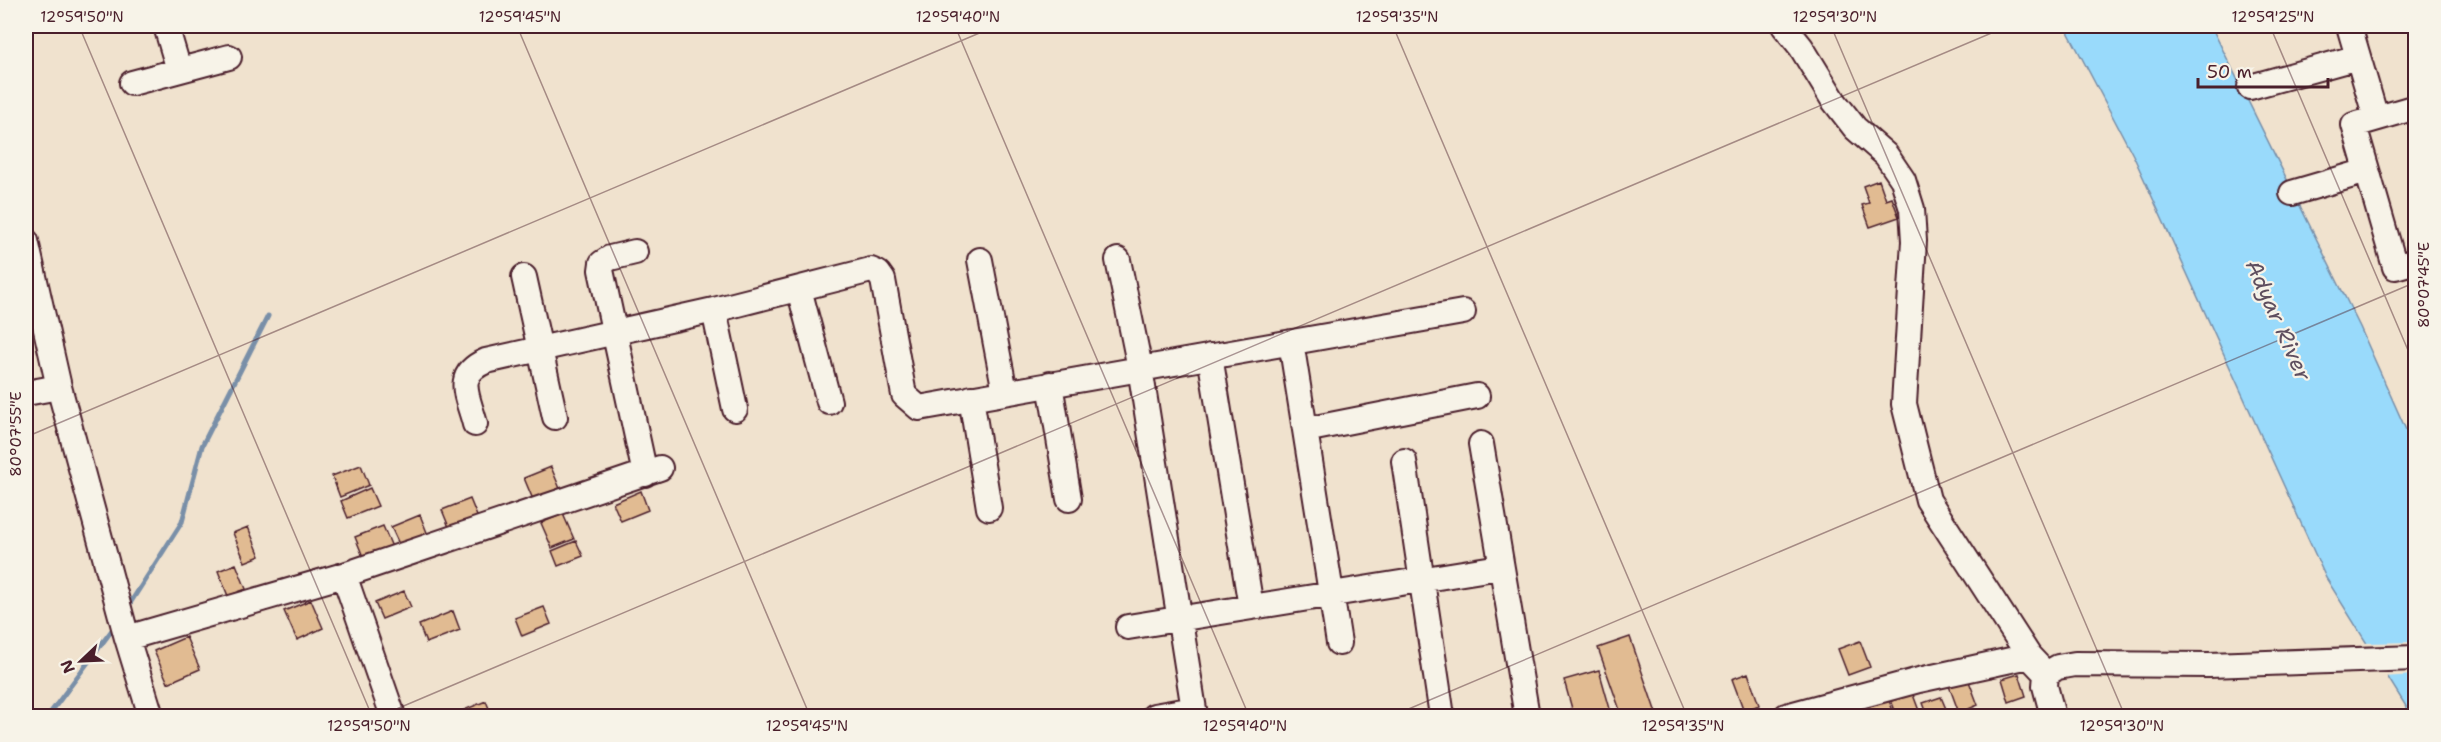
<svg xmlns="http://www.w3.org/2000/svg" width="2441" height="742" font-family="'Shantell Sans',sans-serif">
<style>
.water{fill:#99dafb;stroke:#798fa8;stroke-width:1.5}
.pier{fill:#f0e2ce}
.lines{fill:none;stroke-linecap:round;stroke-linejoin:round}
.stream{stroke:#798fa8;stroke-width:5}
.building{fill:#e1bb92;stroke:#4a1f2b;stroke-width:1.5}
.minor-casing{stroke:#4a1f2b;stroke-width:28}
.minor{stroke:#f7f3e8;stroke-width:24}
.ticks{fill:none;stroke:#4a1f2b;stroke-width:1.5;stroke-opacity:0.45}
.labels{text-anchor:middle;stroke-width:4.5;stroke-linejoin:round;paint-order:stroke}
.water-label{font-size:22px;font-style:italic;fill:#5e4e5f;stroke:#f7f3e8}
.neatline{fill:none;stroke:#4a1f2b;stroke-width:2}
.ticks-label{font-size:15px;text-anchor:middle;fill:#4a1f2b}
</style>
<rect width="100%" height="100%" fill="#f0e2ce"/>
<filter id="ink" filterUnits="userSpaceOnUse"><feTurbulence type="fractalNoise" baseFrequency=".0167" numOctaves="2"/><feDisplacementMap in="SourceGraphic" scale="12" xChannelSelector="R" yChannelSelector="G"/><feConvolveMatrix kernelMatrix="1 2 1 2 8 2 1 2 1" color-interpolation-filters="sRGB"/></filter>
<g filter="url(#ink)">
<path class="water" d="M 2065,26 L 2211,26 L 2360,327 L 2415,450 L 2415,716 L 2412,716 L 2326,578 L 2133,155 Z"/>
<path class="pier" d="M 2415,642 L 2415,675 L 2383,677 L 2363,643 Z"/>
<g class="lines">
<path class="stream" d="M 127,608 L 182,522 L 202,446 L 268,316
M 48,716 L 115,626"/>
</g>
<path class="building" d="M 1879,180 L 1886,200 L 1892,198 L 1899,217 L 1870,227 L 1862,205 L 1869,203 L 1863,186 Z
M 361,465 L 369,485 L 340,497 L 332,476 Z
M 551,467 L 561,491 L 534,502 L 524,478 Z
M 370,488 L 378,506 L 348,518 L 341,501 Z
M 641,491 L 648,510 L 621,521 L 613,503 Z
M 470,499 L 479,521 L 451,532 L 442,510 Z
M 563,514 L 574,539 L 552,548 L 541,523 Z
M 420,515 L 428,535 L 400,546 L 391,527 Z
M 383,526 L 392,547 L 364,559 L 355,537 Z
M 248,527 L 260,556 L 245,562 L 233,533 Z
M 576,541 L 583,556 L 558,566 L 552,551 Z
M 236,564 L 246,589 L 228,596 L 218,571 Z
M 404,591 L 411,607 L 382,619 L 375,603 Z
M 311,600 L 323,628 L 297,640 L 284,611 Z
M 544,607 L 551,624 L 522,636 L 515,618 Z
M 453,611 L 460,630 L 426,643 L 419,625 Z
M 186,637 L 200,669 L 168,683 L 154,651 Z
M 1630,637 L 1657,716 L 1622,716 L 1598,648 Z
M 1860,641 L 1870,667 L 1848,675 L 1838,649 Z
M 1599,670 L 1612,716 L 1574,716 L 1564,680 Z
M 1748,673 L 1759,705 L 1744,711 L 1732,679 Z
M 2019,674 L 2026,696 L 2009,702 L 2002,679 Z
M 1967,676 L 1978,705 L 1959,713 L 1948,683 Z
M 1912,692 L 1921,716 L 1897,716 L 1891,700 Z
M 1886,693 L 1895,716 L 1856,716 L 1852,706 Z
M 1941,697 L 1949,716 L 1928,716 L 1923,703 Z
M 486,701 L 492,716 L 453,716 L 452,715 Z"/>
<g class="lines">
<g class="minor-casing">
<path id="minor" d="M 166,26 L 179,70
M 1784,26 L 1801,47 L 1834,101 L 1855,128 L 1886,155 L 1903,180 L 1912,209 L 1914,241 L 1904,404 L 1928,500 L 2029,656 L 2046,674 L 2045,686 L 2053,716
M 2349,26 L 2376,118
M 132,83 L 229,57
M 2250,87 L 2358,57
M 2416,107 L 2354,125 L 2395,267 L 2416,261
M 2292,193 L 2367,171
M 26,241 L 59,387
M 635,252 L 610,258 L 602,263 L 601,270 L 645,474
M 980,260 L 1005,392
M 1118,260 L 1140,368 L 1195,716
M 524,277 L 555,417
M 799,289 L 829,402
M 714,310 L 735,409
M 1291,342 L 1339,643
M 1210,356 L 1251,607
M 1050,384 L 1069,499
M 26,393 L 59,387 L 127,638 L 344,575 L 393,716
M 971,398 L 989,508
M 475,424 C 468,396 453,375 486,361 L 714,310 L 871,270 L 878,273 L 883,280 L 904,395 L 919,408 L 1463,312
M 1305,430 L 1477,396
M 1481,444 L 1527,716
M 1404,461 L 1442,716
M 344,575 L 660,468
M 1128,627 L 1500,567
M 127,638 L 151,716
M 2046,674 L 2058,667 L 2075,664 L 2209,665 L 2416,658
M 1154,716 L 1194,709
M 1786,716 L 1919,680 L 2029,656"/>
</g>
<use href="#minor" class="minor"/>
</g>
</g>
<path class="ticks" d="M 79,26 L 372,716M 517,26 L 810,716M 955,26 L 1249,716M 1393,26 L 1687,716M 1831,26 L 2125,716M 2270,26 L 2416,369M 26,437 L 996,26M 380,716 L 2008,26M 1392,716 L 2416,282M 2404,716 L 2416,712"/>
<g class="labels">
<g class="water-label">
<text transform="translate(2279 320) rotate(66)" y="8">Adyar River</text>
</g>
</g>
<rect width="2441" height="742" fill="none" stroke="#f7f3e8" stroke-width="66"/>
<g transform="translate(81 661) rotate(247)" stroke="#f7f3e8" stroke-width="4.5" paint-order="stroke">
<path d="M0-4.5L10 22L0 15L-10 22Z" fill="#4a1f2b"/>
<text y="-9" font-size="16" font-weight="bold" text-anchor="middle" fill="#4a1f2b">N</text>
</g>
<path d="M2198 78v9h130v-9" fill="none" stroke="#4a1f2b" stroke-width="3"/>
<text x="2207" y="78" font-size="18" fill="#4a1f2b" stroke="#f7f3e8" stroke-width="4.5" paint-order="stroke">50 m</text>
<rect x="33" y="33" width="2375" height="676" class="neatline"/>
<g class="ticks-label">
<text x="82" y="22">12°59'50"N</text>
<text x="520" y="22">12°59'45"N</text>
<text x="958" y="22">12°59'40"N</text>
<text x="1397" y="22">12°59'35"N</text>
<text x="1835" y="22">12°59'30"N</text>
<text x="2273" y="22">12°59'25"N</text>
<text transform="translate(2424 285) rotate(-90)" y="5">80°07'45"E</text>
<text transform="translate(16 434) rotate(-90)" y="5">80°07'55"E</text>
<text x="369" y="731">12°59'50"N</text>
<text x="807" y="731">12°59'45"N</text>
<text x="1245" y="731">12°59'40"N</text>
<text x="1683" y="731">12°59'35"N</text>
<text x="2122" y="731">12°59'30"N</text>
</g>
</svg>
